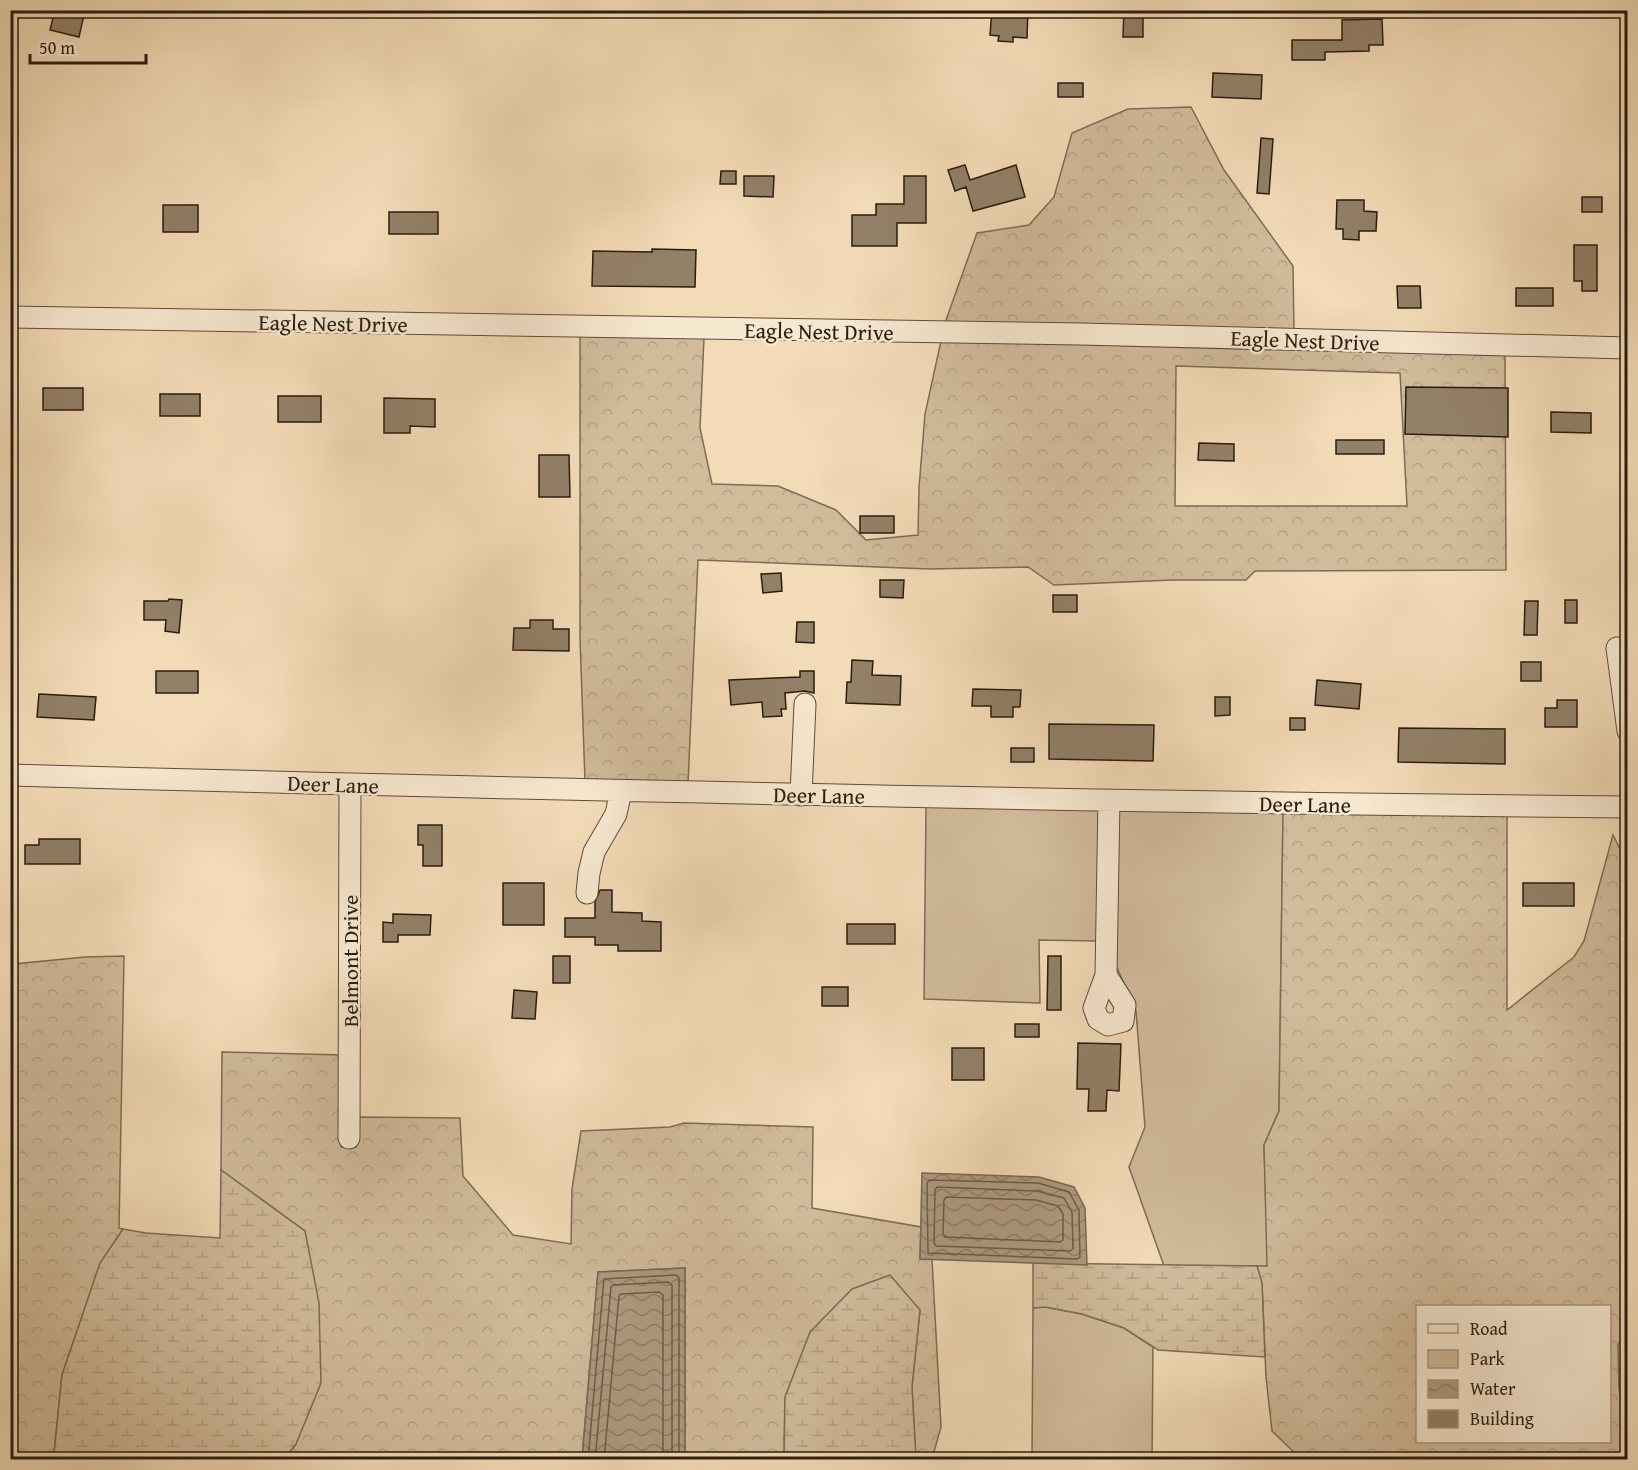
<svg xmlns="http://www.w3.org/2000/svg" width="1638" height="1470" font-family="'Gentium Book Plus',serif">
<style>
.green{fill:#d1bb9b;stroke:#7d6c56;stroke-width:1.5}
.forest{fill:url(#forest-crowns);stroke:#7d6c56;stroke-width:1.5;fill-rule:evenodd}
.wetland{fill:url(#wetland-marsh);stroke:#7d6c56;stroke-width:1.5}
.water{fill:url(#water-waves);stroke:#796852;stroke-width:1.5}
.lines{fill:none;stroke-linecap:round;stroke-linejoin:round}
.shore{stroke:#6c5c47;stroke-width:1.5}
.building{fill:#928067;stroke:#291d10;stroke-width:1.5}
.minor-casing{stroke:#5c4c3a;stroke-width:23}
.minor{stroke:#f7e8d0;stroke-width:21}
.labels{text-anchor:middle;stroke-width:5;stroke-linejoin:round;paint-order:stroke}
.street-label{font-size:22px;fill:#291d10;stroke:#f7e8d0}
</style>
<defs>
<pattern id="forest-crowns" width="20" height="18" patternUnits="userSpaceOnUse" patternTransform="scale(1.5)"><rect width="20" height="18" fill="#d1bb9b"/><path d="M2 6a3 3 0 1 1 6 0M12 15a3 3 0 1 1 6 0" fill="none" stroke="#b3a084"/></pattern>
<pattern id="wetland-marsh" width="20" height="14" patternUnits="userSpaceOnUse" patternTransform="scale(1.5)"><rect width="20" height="14" fill="#d1bb9b"/><path d="M1 5h8M5 5V1M11 12h8M15 12V8" fill="none" stroke="#b3a084"/></pattern>
<pattern id="water-waves" width="16" height="10" patternUnits="userSpaceOnUse" patternTransform="scale(1.5)"><rect width="16" height="10" fill="#ae9a7e"/><path d="M0 5q4-4 8 0t8 0" fill="none" stroke="#8e7d66"/></pattern>
</defs>
<rect width="100%" height="100%" fill="#f3dbb7"/>
<filter id="stains"><feTurbulence type="fractalNoise" baseFrequency=".00333" numOctaves="4"/><feColorMatrix values="0 0 0 0 .2 0 0 0 0 .09 0 0 0 0 .02 0 0 0 .5 -.17"/></filter>
<radialGradient id="worn" r=".72"><stop offset=".6" stop-color="#630" stop-opacity="0"/><stop offset="1" stop-color="#630" stop-opacity=".3"/></radialGradient>
<path class="green" d="M 926,806 L 1101,808 L 1099,941 L 1039,940 L 1040,1003 L 924,999 Z
M 1117,809 L 1283,813 L 1279,1111 L 1264,1145 L 1268,1266 L 1164,1266 L 1129,1167 L 1145,1127 L 1136,1011 L 1115,963 Z
M 1045,1307 L 1082,1314 L 1124,1328 L 1153,1347 L 1152,1459 L 1032,1460 L 1033,1308 Z"/>
<path class="forest" d="M 1191,107 L 1224,170 L 1293,266 L 1294,331 L 945,323 L 977,233 L 1029,225 L 1054,197 L 1072,133 L 1128,109 Z
M 580,336 L 704,338 L 700,428 L 712,484 L 778,486 L 836,510 L 866,540 L 918,535 L 919,488 L 925,414 L 941,341 L 1505,354 L 1506,570 L 1255,571 L 1246,580 L 1173,580 L 1054,585 L 1028,567 L 930,569 L 698,560 L 688,783 L 585,781 L 580,639 ZM 1176,366 L 1400,373 L 1407,506 L 1175,506 Z
M 1283,813 L 1507,815 L 1507,1010 L 1574,957 L 1584,941 L 1613,835 L 1627,863 L 1623,1002 L 1628,1003 L 1628,1327 L 1618,1345 L 1619,1387 L 1627,1442 L 1627,1459 L 1301,1459 L 1272,1431 L 1266,1377 L 1262,1283 L 1257,1266 L 1267,1266 L 1264,1145 L 1279,1111 ZM 1418,1306 L 1610,1306 L 1610,1442 L 1418,1442 Z
M 124,956 L 119,1228 L 123,1229 L 100,1264 L 62,1375 L 54,1453 L 58,1459 L 11,1460 L 10,1051 L 14,964 L 85,957 Z
M 222,1052 L 342,1055 L 341,1147 L 356,1147 L 357,1117 L 460,1118 L 463,1176 L 513,1235 L 571,1244 L 572,1189 L 581,1131 L 670,1127 L 684,1123 L 813,1127 L 812,1208 L 921,1227 L 920,1259 L 932,1259 L 941,1427 L 932,1459 L 916,1459 L 912,1387 L 920,1310 L 785,1397 L 784,1459 L 685,1459 L 685,1268 L 598,1272 L 582,1459 L 284,1459 L 296,1444 L 305,1231 L 221,1170 Z"/>
<path class="wetland" d="M 221,1170 L 305,1231 L 319,1303 L 321,1383 L 296,1444 L 284,1459 L 58,1459 L 54,1454 L 62,1375 L 100,1263 L 123,1229 L 146,1233 L 220,1238 Z
M 1033,1263 L 1257,1266 L 1262,1283 L 1265,1357 L 1158,1350 L 1124,1328 L 1082,1314 L 1045,1307 L 1033,1308 Z
M 890,1275 L 920,1310 L 912,1387 L 916,1459 L 784,1459 L 785,1397 L 810,1332 L 852,1289 Z"/>
<path class="water" d="M 922,1173 L 1039,1177 L 1074,1187 L 1085,1208 L 1087,1265 L 920,1259 Z
M 685,1268 L 685,1459 L 582,1459 L 598,1272 Z"/>
<g class="lines">
<path class="shore" d="M 930,1180 L 1038,1183 L 1069,1192 L 1079,1210 L 1080,1257 L 1077,1259 L 928,1253 L 927,1183 Z
M 937,1187 L 1037,1191 L 1064,1198 L 1072,1212 L 1073,1249 L 1070,1251 L 936,1246 L 934,1243 L 935,1190 Z
M 946,1197 L 1036,1200 L 1058,1206 L 1063,1214 L 1063,1240 L 1060,1242 L 945,1237 L 943,1234 L 944,1200 Z
M 588,1460 L 604,1279 L 676,1275 L 679,1278 L 679,1460
M 595,1460 L 611,1287 L 613,1285 L 668,1282 L 672,1285 L 672,1460
M 604,1460 L 619,1296 L 621,1294 L 659,1292 L 663,1295 L 663,1460"/>
</g>
<path class="building" d="M 55,10 L 85,10 L 79,37 L 50,30 Z
M 992,10 L 1028,10 L 1027,38 L 1013,37 L 1013,42 L 998,41 L 999,36 L 990,35 Z
M 1124,10 L 1143,10 L 1143,37 L 1123,37 Z
M 1382,19 L 1383,45 L 1369,45 L 1369,51 L 1325,52 L 1325,60 L 1292,60 L 1292,40 L 1342,40 L 1342,20 Z
M 1213,73 L 1262,75 L 1261,99 L 1212,97 Z
M 1058,83 L 1083,83 L 1083,97 L 1058,97 Z
M 1261,138 L 1273,139 L 1269,194 L 1257,193 Z
M 965,165 L 970,180 L 1016,165 L 1025,197 L 973,211 L 966,187 L 955,191 L 948,170 Z
M 721,171 L 736,171 L 736,184 L 720,184 Z
M 744,176 L 774,176 L 773,197 L 744,196 Z
M 904,176 L 926,176 L 926,223 L 897,223 L 897,246 L 852,246 L 852,215 L 876,215 L 876,204 L 904,204 Z
M 1582,197 L 1602,197 L 1602,212 L 1582,212 Z
M 1337,200 L 1364,200 L 1364,211 L 1377,212 L 1376,231 L 1359,231 L 1359,240 L 1343,239 L 1343,229 L 1336,229 Z
M 163,205 L 198,205 L 198,232 L 163,232 Z
M 389,212 L 438,212 L 438,234 L 389,234 Z
M 1574,245 L 1597,245 L 1597,291 L 1582,291 L 1582,281 L 1574,281 Z
M 652,249 L 696,250 L 695,287 L 592,286 L 593,251 L 652,252 Z
M 1397,286 L 1420,286 L 1421,308 L 1398,308 Z
M 1516,288 L 1553,288 L 1553,306 L 1516,306 Z
M 1406,387 L 1508,388 L 1508,437 L 1405,434 Z
M 43,388 L 83,388 L 83,410 L 43,410 Z
M 160,394 L 200,394 L 200,416 L 160,416 Z
M 278,396 L 321,396 L 321,422 L 278,422 Z
M 384,398 L 435,399 L 435,427 L 410,426 L 410,433 L 384,433 Z
M 1551,412 L 1591,413 L 1591,433 L 1551,432 Z
M 1336,440 L 1384,440 L 1384,454 L 1336,454 Z
M 1199,443 L 1234,444 L 1234,461 L 1198,460 Z
M 539,455 L 569,455 L 570,497 L 539,497 Z
M 860,516 L 894,516 L 894,533 L 860,533 Z
M 781,573 L 782,591 L 763,593 L 761,574 Z
M 880,580 L 904,580 L 903,598 L 880,597 Z
M 1053,595 L 1077,595 L 1077,612 L 1053,612 Z
M 169,599 L 182,600 L 179,633 L 165,631 L 166,620 L 144,620 L 144,601 L 168,601 Z
M 1565,600 L 1577,600 L 1577,623 L 1565,623 Z
M 1525,601 L 1538,601 L 1537,635 L 1524,635 Z
M 530,620 L 553,620 L 553,629 L 569,629 L 569,651 L 513,650 L 514,628 L 530,628 Z
M 797,622 L 814,622 L 814,643 L 796,642 Z
M 852,660 L 873,661 L 872,675 L 901,676 L 900,705 L 846,703 L 847,682 L 851,682 Z
M 1521,662 L 1541,662 L 1541,681 L 1521,681 Z
M 156,671 L 198,671 L 198,693 L 156,693 Z
M 800,671 L 814,671 L 814,693 L 805,691 L 785,693 L 786,709 L 781,709 L 782,716 L 763,717 L 762,702 L 731,705 L 729,680 L 800,677 Z
M 1317,680 L 1361,684 L 1359,709 L 1315,705 Z
M 973,689 L 1021,690 L 1020,707 L 1013,707 L 1013,717 L 991,717 L 991,706 L 972,706 Z
M 39,694 L 96,697 L 94,720 L 37,717 Z
M 1215,697 L 1230,697 L 1230,715 L 1215,716 Z
M 1557,700 L 1577,700 L 1577,727 L 1545,727 L 1545,708 L 1557,708 Z
M 1290,718 L 1305,718 L 1305,730 L 1290,730 Z
M 1049,724 L 1154,725 L 1153,761 L 1049,759 Z
M 1399,728 L 1505,729 L 1505,764 L 1398,762 Z
M 1011,748 L 1034,748 L 1034,762 L 1011,762 Z
M 418,825 L 442,825 L 442,866 L 423,866 L 423,845 L 418,845 Z
M 39,839 L 80,839 L 80,864 L 25,864 L 25,845 L 39,845 Z
M 503,883 L 544,883 L 544,925 L 503,925 Z
M 1523,883 L 1574,883 L 1574,906 L 1523,906 Z
M 600,890 L 612,890 L 612,912 L 642,913 L 642,921 L 661,922 L 661,951 L 618,951 L 618,945 L 595,945 L 595,937 L 565,937 L 565,918 L 595,918 L 595,902 Z
M 393,914 L 431,915 L 430,935 L 398,935 L 398,942 L 383,942 L 383,922 L 393,923 Z
M 847,924 L 895,924 L 895,944 L 847,944 Z
M 553,956 L 570,956 L 570,983 L 553,983 Z
M 1048,956 L 1061,956 L 1061,1010 L 1047,1010 Z
M 822,987 L 848,987 L 848,1006 L 822,1006 Z
M 514,990 L 537,992 L 535,1019 L 512,1018 Z
M 1015,1024 L 1039,1024 L 1039,1037 L 1015,1037 Z
M 1078,1043 L 1121,1044 L 1119,1091 L 1107,1090 L 1106,1111 L 1088,1111 L 1089,1089 L 1077,1089 Z
M 952,1048 L 984,1048 L 984,1080 L 952,1080 Z"/>
<g class="lines">
<g class="minor-casing">
<path id="minor" d="M 10,317 L 1082,334 L 1628,348
M 1617,648 L 1628,731
M 10,775 C 549,790 1088,802 1628,807
M 801,795 L 805,704
M 587,893 L 589,873 L 594,852 L 616,814 L 621,791
M 1106,975 L 1125,1005 L 1123,1021 L 1108,1025 L 1098,1019 L 1094,1008 L 1106,975 L 1109,800
M 349,1138 L 350,784"/>
</g>
<use href="#minor" class="minor"/>
</g>
<g class="labels">
<g class="street-label">
<text transform="translate(333 323) rotate(1)" y="8">Eagle Nest Drive</text>
<text transform="translate(819 331) rotate(1)" y="8">Eagle Nest Drive</text>
<text transform="translate(1305 340) rotate(2)" y="8">Eagle Nest Drive</text>
<text transform="translate(333 784) rotate(2)" y="8">Deer Lane</text>
<text transform="translate(819 795) rotate(1)" y="8">Deer Lane</text>
<text transform="translate(1305 804) rotate(1)" y="8">Deer Lane</text>
<text transform="translate(350 961) rotate(-90)" y="8">Belmont Drive</text>
</g>
</g>
<rect width="1638" height="1470" fill="none" stroke="#f3dbb7" stroke-width="36"/>
<rect x="12" y="12" width="1614" height="1446" fill="none" stroke="#291d10" stroke-width="3"/>
<rect x="18" y="18" width="1602" height="1434" fill="none" stroke="#291d10" stroke-width="1.5"/>
<rect x="1416" y="1305" width="195" height="138" fill="#f7e8d0" stroke="#a59783" stroke-width="1.5"/>
<rect x="1428" y="1324" width="30" height="9" fill="#f7e8d0" stroke="#a59783" stroke-width="1.5"/>
<text x="1470" y="1335" font-size="18" fill="#291d10">Road</text>
<rect x="1428" y="1350" width="30" height="18" fill="#d1bb9b" stroke="#a59783" stroke-width="1.5"/>
<text x="1470" y="1365" font-size="18" fill="#291d10">Park</text>
<rect x="1428" y="1380" width="30" height="18" fill="url(#water-waves)" stroke="#a59783" stroke-width="1.5"/>
<text x="1470" y="1395" font-size="18" fill="#291d10">Water</text>
<rect x="1428" y="1410" width="30" height="18" fill="#928067" stroke="#a59783" stroke-width="1.5"/>
<text x="1470" y="1425" font-size="18" fill="#291d10">Building</text>
<path d="M30 54v9h116v-9" fill="none" stroke="#291d10" stroke-width="3"/>
<text x="39" y="54" font-size="18" fill="#291d10" stroke="#f7e8d0" stroke-width="4.5" paint-order="stroke">50 m</text>
<rect width="100%" height="100%" filter="url(#stains)"/>
<rect width="100%" height="100%" fill="url(#worn)"/>
</svg>
